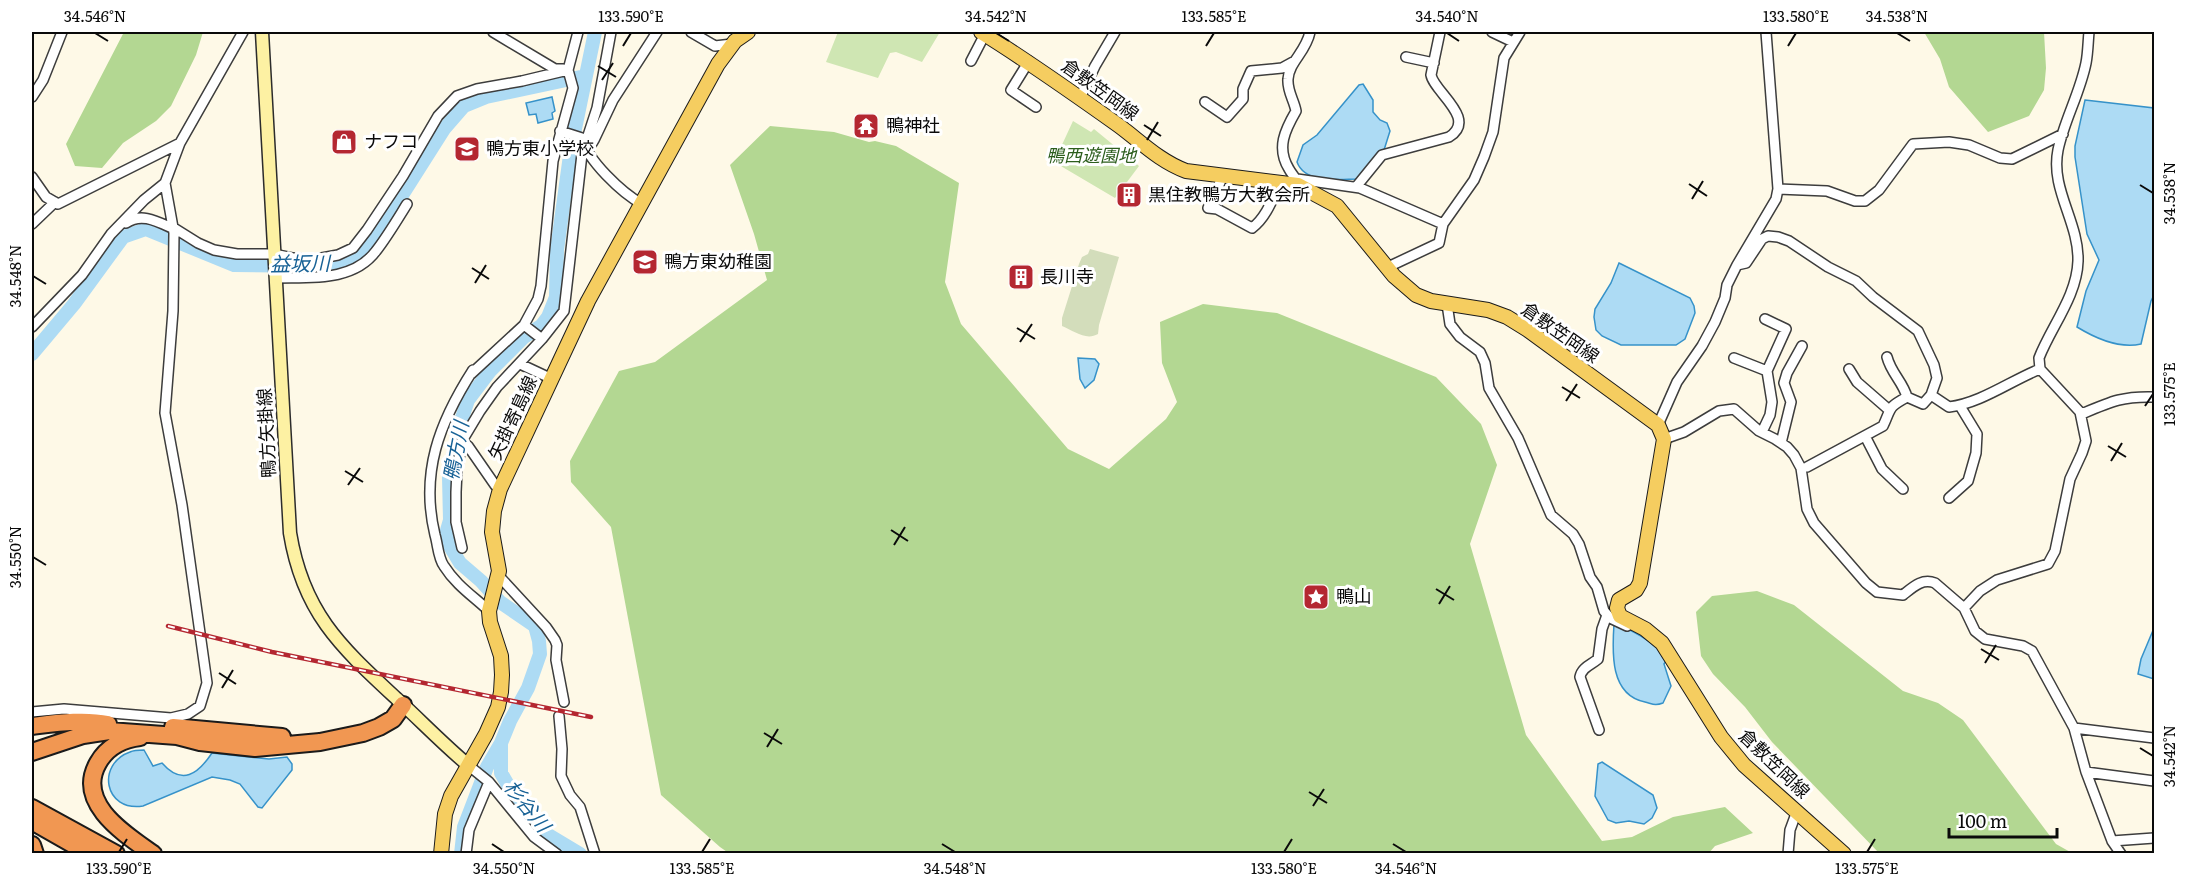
<svg xmlns="http://www.w3.org/2000/svg" width="2186" height="885" font-family="Literata,'Noto Sans JP',serif">
<style>
.green{fill:#cfe6b3}
.forest{fill:#b3d792}
.cemetery{fill:#d3ddbb}
.water{fill:#addbf4;stroke:#3692c9;stroke-width:1.5}
.lines{fill:none;stroke-linecap:round;stroke-linejoin:round}
.river{stroke:#addbf4;stroke-width:14}
.minor-casing{stroke:#3d3d3d;stroke-width:12}
.secondary-casing{stroke:#2c2c2c;stroke-width:15}
.primary-casing{stroke:#1b1b1b;stroke-width:16}
.motorway-casing{stroke:#1b1b1b;stroke-width:20}
.minor{stroke:#fff;stroke-width:9}
.secondary{stroke:#fdf1a3;stroke-width:12}
.primary{stroke:#f5cd60;stroke-width:14}
.motorway{stroke:#f19752;stroke-width:16}
.rail-casing{stroke:#b42731;stroke-width:4.5}
.rail{stroke:#fff;stroke-width:2;stroke-dasharray:7;stroke-linecap:butt}
.ticks{fill:none;stroke:#0a0a0a;stroke-width:2}
.labels{text-anchor:middle;stroke-width:6;stroke-linejoin:round;paint-order:stroke}
.street-label{font-size:18px;fill:#0a0a0a;stroke:#fff}
.poi-label{font-size:18px;fill:#0a0a0a;stroke:#fff;text-anchor:start}
.park-label{font-size:18px;font-style:italic;fill:#2c5e1d;stroke:#fff}
.water-label{font-size:20px;font-style:italic;fill:#186296;stroke:#fff}
.neatline{fill:none;stroke:#0a0a0a;stroke-width:2}
.ticks-label{font-size:15px;text-anchor:middle;fill:#0a0a0a}
</style>
<rect width="100%" height="100%" fill="#fef9e7"/>
<path class="green" d="M 838,32 L 940,32 L 922,62 L 896,52 L 890,53 L 878,78 L 826,62 Z
M 1073,121 L 1091,132 L 1094,129 L 1139,166 L 1115,198 L 1054,162 Z"/>
<path class="forest" d="M 124,32 L 203,32 L 196,55 L 171,106 L 156,121 L 123,143 L 102,168 L 75,166 L 66,144 Z
M 1924,32 L 2044,32 L 2046,68 L 2044,90 L 2029,116 L 1988,132 L 1949,87 L 1940,59 Z
M 770,126 L 834,132 L 869,142 L 875,141 L 896,146 L 959,183 L 945,282 L 961,324 L 1068,449 L 1109,469 L 1166,419 L 1177,402 L 1162,363 L 1160,322 L 1203,304 L 1277,313 L 1436,377 L 1481,424 L 1497,465 L 1470,544 L 1526,735 L 1602,841 L 1632,837 L 1673,817 L 1725,807 L 1753,833 L 1715,846 L 1708,854 L 730,854 L 720,847 L 661,795 L 611,527 L 571,482 L 570,461 L 619,371 L 655,362 L 767,280 L 754,234 L 730,165 Z
M 1757,591 L 1794,605 L 1903,691 L 1938,703 L 1963,720 L 2056,844 L 2072,853 L 1879,853 L 1772,742 L 1745,707 L 1713,674 L 1701,656 L 1696,612 L 1712,596 Z"/>
<path class="cemetery" d="M 1090,249 L 1119,257 L 1099,325 L 1098,334 C 1086,341 1074,331 1062,326 L 1062,318 L 1079,264 L 1082,257 L 1088,254 Z"/>
<path class="water" d="M 1363,84 L 1373,100 L 1373,112 L 1380,120 L 1387,123 L 1390,131 L 1384,150 L 1358,179 C 1339,179 1305,184 1297,162 L 1303,145 L 1317,135 L 1359,85 Z
M 552,97 L 555,111 L 552,113 L 553,119 L 538,123 L 536,114 L 529,115 L 526,103 Z
M 2085,100 L 2154,108 L 2154,295 L 2151,301 L 2141,344 C 2119,349 2095,338 2077,327 L 2086,291 L 2099,260 L 2087,234 L 2075,157 L 2075,146 Z
M 1619,263 L 1690,298 L 1694,306 L 1695,313 L 1685,339 L 1676,345 L 1621,345 L 1602,336 L 1596,330 L 1594,317 L 1595,309 L 1611,283 Z
M 1078,358 L 1095,359 L 1099,364 L 1094,380 L 1085,388 L 1080,379 Z
M 1614,624 C 1635,630 1653,643 1669,657 L 1664,664 L 1671,686 L 1663,703 C 1655,706 1653,704 1645,702 C 1610,695 1612,653 1614,624 Z
M 2154,628 L 2154,679 L 2138,674 L 2141,659 Z
M 144,750 L 153,766 L 162,763 C 182,786 198,774 212,753 L 269,759 L 287,757 L 292,764 L 292,770 L 262,808 L 258,807 L 240,784 L 230,780 L 212,777 L 143,806 C 104,812 96,764 130,752 C 134,750 140,750 144,750 Z
M 1602,762 L 1653,795 L 1657,808 L 1652,818 L 1644,824 L 1629,821 L 1616,823 L 1608,820 L 1595,796 L 1598,764 Z"/>
<g class="lines">
<path class="river" d="M 32,354 L 74,304 L 123,237 L 146,229 L 234,265 L 329,266 C 347,263 358,256 371,244 L 444,129 L 464,106 L 486,97 L 585,76
M 501,745 L 501,773 L 512,792 L 545,833 L 580,854
M 461,854 L 464,827 L 487,767 L 501,743 L 510,721 L 528,688 L 540,654 L 539,641 L 535,626 L 500,602 L 481,581 L 460,563 L 448,543 L 446,534 L 450,520 L 449,477 L 457,437 L 456,427 L 462,418 L 468,400 L 490,371 L 524,337 L 541,326 L 548,317 L 556,297 L 557,250 L 571,148 L 595,32"/>
<g class="minor-casing">
<path id="minor" d="M 493,32 L 555,69 L 563,69
M 691,32 L 715,46 L 732,44
M 1492,32 L 1513,42
M 1406,57 L 1434,63
M 971,61 L 985,34
M 1029,61 L 1011,90 L 1036,107
M 32,97 L 43,80 L 62,32
M 1080,98 L 1095,66 L 1115,32
M 1205,102 L 1227,117 L 1243,99 L 1243,89 L 1251,71 L 1282,68 L 1293,62
M 560,131 L 582,138 C 587,160 622,193 642,204
M 584,146 L 591,145 L 594,140 L 613,100 L 657,32
M 1223,176 L 1208,208 L 1217,209 L 1252,228 C 1266,218 1273,198 1280,183
M 32,177 L 46,197 L 58,204 L 180,143
M 1297,179 L 1360,188 L 1443,224
M 1298,185 C 1297,178 1292,175 1289,169 C 1276,148 1285,130 1296,111 C 1294,100 1287,91 1288,79 C 1289,62 1306,52 1310,32
M 1356,187 L 1382,155 L 1449,137 C 1478,119 1434,92 1431,75 L 1440,32
M 1778,189 L 1827,191 L 1855,201 L 1865,201 L 1879,190 L 1913,144 L 1949,142 L 1969,145 L 2000,158 L 2012,159 L 2063,134
M 126,223 C 142,212 158,222 174,229
M 32,224 L 55,202
M 174,228 L 198,243 L 214,250 L 237,254 L 274,254 L 293,258 L 311,260 L 338,255 L 353,248 L 367,230 L 403,176 L 438,116 L 457,96 L 477,89 L 522,81 L 568,70
M 1737,265 L 1746,263 L 1762,239 L 1768,236 L 1778,237 L 1789,241 L 1828,267 L 1856,281 L 1873,297 L 1918,331 L 1934,365 L 1937,378 L 1931,395 L 1949,407 C 1981,403 2010,381 2040,369
M 1388,267 L 1439,243 L 1443,224 L 1474,180 L 1484,157 L 1493,132 L 1504,58 L 1520,32
M 276,278 C 310,277 353,282 376,251 C 387,237 397,220 407,204
M 1447,304 L 1450,324 L 1460,337 L 1480,352 L 1485,363 L 1489,388 L 1518,438 L 1551,515 L 1573,534 L 1579,544 L 1590,577 L 1597,587 L 1604,611 L 1610,618 L 1627,626
M 524,325 L 542,339
M 32,327 L 82,275 L 111,234 L 144,200 L 165,183
M 1887,357 C 1891,373 1903,382 1907,397
M 1734,358 L 1767,371
M 520,364 L 552,379
M 1849,369 L 1857,382 L 1888,409
M 2080,412 L 2084,413 C 2112,401 2124,396 2154,397
M 1658,425 L 1677,382 L 1702,346 L 1715,322 L 1725,298 L 1727,285 L 1737,265 L 1776,199 L 1778,189 L 1766,32
M 1762,432 L 1770,415 L 1772,402 L 1767,371 L 1786,329 L 1765,319
M 1865,436 L 1882,469 L 1903,489
M 1664,439 L 1684,432 L 1719,411 L 1734,409 L 1759,431 L 1775,439 L 1787,447 L 1794,455 L 1801,468 L 1807,509 L 1814,523 L 1866,583 L 1877,592 L 1903,595 C 1913,587 1922,578 1935,583 L 1964,608 L 1975,631 L 1985,639 L 2023,646 L 2032,651 L 2074,728 L 2086,772 L 2112,841 L 2121,854
M 462,441 L 468,446 L 495,485 L 500,489
M 1781,443 L 1791,402 L 1784,383 L 1787,373 L 1802,346
M 1807,467 L 1883,426 C 1892,407 1887,408 1907,397 L 1923,404 L 1931,395
M 1949,498 L 1968,481 L 1976,453 L 1977,434 L 1960,406
M 462,548 L 456,522 L 456,492 L 457,470 L 462,441 L 480,411 L 497,387 L 542,339 L 564,311 L 582,154 L 597,108 L 611,32
M 498,575 L 546,627 L 555,640 L 557,645 L 556,660 L 564,702
M 1964,608 L 1980,591 L 1997,580 L 2048,564 L 2055,551 L 2070,479 L 2082,453 L 2086,441 L 2080,412 L 2040,369 L 2039,358 C 2051,327 2077,296 2078,261 C 2079,222 2050,189 2058,150 C 2064,121 2080,93 2086,63 C 2088,53 2088,42 2089,32
M 489,611 C 473,596 456,585 444,566 C 438,558 438,545 435,535 C 420,473 439,423 473,370 L 471,374 L 524,325 L 538,299 L 541,286 L 553,161 L 573,88 L 568,70 L 578,32
M 32,712 L 64,709 L 171,718 L 188,714 L 200,706 L 207,683 L 182,505 L 165,413 L 173,311 L 174,233 L 165,183 L 180,143 L 243,32
M 559,716 L 562,749 L 561,776 L 570,795 L 580,807 L 595,854
M 2074,728 L 2154,738
M 1599,730 L 1580,677 C 1582,667 1591,665 1598,659 L 1602,629 L 1607,615
M 468,765 L 489,782 L 534,837 L 557,854
M 2086,772 L 2154,781
M 2112,841 L 2154,838
M 466,854 L 469,830 L 489,782
M 1788,854 L 1790,830 L 1797,811"/>
</g>
<g class="secondary-casing">
<path id="secondary" d="M 262,32 L 290,533 C 303,613 341,647 397,699 C 421,721 443,744 468,765"/>
</g>
<g class="primary-casing">
<path id="primary" d="M 981,32 C 1028,61 1073,93 1118,125 C 1140,141 1159,161 1186,171 L 1298,185 L 1337,206 L 1394,276 L 1416,295 L 1431,301 L 1488,310 L 1507,317 L 1528,330 L 1658,425 L 1664,439 L 1640,583 L 1636,590 L 1619,600 L 1617,608 L 1620,616 L 1645,629 L 1662,643 L 1721,737 L 1744,765 L 1844,854
M 441,854 L 445,814 L 451,796 L 486,734 L 498,707 L 501,692 L 502,675 L 501,656 L 490,622 L 489,611 L 499,571 L 492,532 L 494,511 L 500,489 L 588,301 L 718,64 L 735,41 L 748,32"/>
</g>
<g class="motorway-casing">
<path id="motorway" d="M 32,726 C 57,723 83,719 108,724
M 173,727 L 282,737
M 140,737 C 123,739 107,747 98,763 C 75,803 125,834 153,854
M 32,752 L 83,735 L 109,731 L 177,736 L 200,742 L 255,748 L 320,742 L 363,733 L 379,727 L 393,719 L 403,705
M 32,808 L 116,854
M 32,821 L 90,854
M 32,845 L 35,854"/>
</g>
<use href="#minor" class="minor"/>
<use href="#secondary" class="secondary"/>
<use href="#primary" class="primary"/>
<use href="#motorway" class="motorway"/>
<g class="rail-casing">
<path id="rail" d="M 168,626 L 272,652 L 591,717"/>
</g>
<use href="#rail" class="rail"/>
</g>
<path class="ticks" d="M 95,33 L 108,41M 996,33 L 1009,41M 1447,33 L 1459,41M 1897,33 L 1910,41M 623,46 L 631,33M 1206,46 L 1214,33M 1788,46 L 1796,33M 598,66 L 616,77M 602,80 L 613,63M 1144,125 L 1161,136M 1147,140 L 1158,122M 1689,184 L 1707,196M 2140,185 L 2153,193M 1692,199 L 1703,181M 472,268 L 489,279M 33,276 L 46,284M 475,283 L 486,265M 1017,328 L 1035,339M 1020,342 L 1032,324M 1562,387 L 1580,398M 1566,401 L 1577,384M 2145,406 L 2153,394M 2108,446 L 2126,457M 2111,461 L 2122,443M 345,471 L 363,482M 348,485 L 360,468M 891,530 L 908,541M 894,545 L 905,527M 33,557 L 46,565M 1436,589 L 1454,600M 1439,604 L 1450,586M 1981,649 L 1999,660M 1985,663 L 1996,645M 219,673 L 236,684M 222,688 L 233,670M 764,733 L 782,744M 767,747 L 778,729M 2140,748 L 2153,756M 1309,792 L 1327,803M 1313,806 L 1324,789M 492,844 L 504,852M 942,844 L 955,852M 1393,844 L 1406,852M 119,852 L 127,839M 702,852 L 710,839M 1284,852 L 1292,839M 1867,852 L 1875,839"/>
<defs>
<g id="temple-square" transform="scale(1.35)"><rect x="-9" y="-9" width="18" height="18" rx="4" fill="#b42731" stroke="#fff"/><path d="M0-6L5-2H3V0L6.5 2.5H4V6H1.5V3h-3V6H-4V2.5H-6.5L-3 0V-2H-5Z" fill="#fff"/></g>
<g id="shop-square" transform="scale(1.35)"><rect x="-9" y="-9" width="18" height="18" rx="4" fill="#b42731" stroke="#fff"/><path d="M-5-2.5h2.3a2.7 3.5 0 0 1 5.4 0H5L5.5 6h-11ZM-1.5-2.5h3a1.5 2.3 0 0 0-3 0Z" fill="#fff"/></g>
<g id="school-square" transform="scale(1.35)"><rect x="-9" y="-9" width="18" height="18" rx="4" fill="#b42731" stroke="#fff"/><path d="M0-5L7-2L0 1L-7-2ZM-4 1L0 2.5L4 1V4Q0 6-4 4Z" fill="#fff"/></g>
<g id="building-square" transform="scale(1.35)"><rect x="-9" y="-9" width="18" height="18" rx="4" fill="#b42731" stroke="#fff"/><path d="M-4-6H4V6H1V3H-1V6H-4ZM-2.5-4.3h1.7v1.8h-1.7ZM.8-4.3h1.7v1.8H.8ZM-2.5-1h1.7V.8h-1.7ZM.8-1h1.7V.8H.8Z" fill="#fff"/></g>
<g id="sight-square" transform="scale(1.35)"><rect x="-9" y="-9" width="18" height="18" rx="4" fill="#b42731" stroke="#fff"/><path d="M0-6L1.8-2.2L6-1.7L2.9 1.2L3.7 5.4L0 3.3L-3.7 5.4L-2.9 1.2L-6-1.7L-1.8-2.2Z" fill="#fff"/></g>
</defs>
<g fill-rule="evenodd">
<use href="#temple-square" x="866" y="126"/>
<use href="#shop-square" x="344" y="142"/>
<use href="#school-square" x="467" y="149"/>
<use href="#building-square" x="1129" y="195"/>
<use href="#school-square" x="645" y="262"/>
<use href="#building-square" x="1021" y="277"/>
<use href="#sight-square" x="1316" y="597"/>
</g>
<g class="labels">
<g class="street-label">
<text transform="translate(1100 90) rotate(36)" y="6">倉敷笠岡線</text>
<text transform="translate(1560 333) rotate(35)" y="6">倉敷笠岡線</text>
<text transform="translate(513 418) rotate(-65)" y="6">矢掛寄島線</text>
<text transform="translate(267 433) rotate(-93)" y="6">鴨方矢掛線</text>
<text transform="translate(1774 764) rotate(44)" y="6">倉敷笠岡線</text>
</g>
<g class="poi-label">
<text x="886" y="132">鴨神社</text>
<text x="364" y="148">ナフコ</text>
<text x="486" y="155">鴨方東小学校</text>
<text x="1148" y="201">黒住教鴨方大教会所</text>
<text x="664" y="268">鴨方東幼稚園</text>
<text x="1040" y="283">長川寺</text>
<text x="1336" y="603">鴨山</text>
</g>
<g class="park-label">
<text x="1091" y="162">鴨西遊園地</text>
</g>
<g class="water-label">
<text transform="translate(300 264) rotate(-1)" y="7">益坂川</text>
<text transform="translate(456 451) rotate(-79)" y="7">鴨方川</text>
<text transform="translate(527 806) rotate(51)" y="7">杉谷川</text>
</g>
</g>
<rect width="2186" height="885" fill="none" stroke="#ffffff" stroke-width="66"/>
<path d="M1949 828v9h108v-9" fill="none" stroke="#0a0a0a" stroke-width="3"/>
<text x="1958" y="828" font-size="18" fill="#0a0a0a" stroke="#ffffff" stroke-width="4.5" paint-order="stroke">100 m</text>
<rect x="33" y="33" width="2120" height="819" class="neatline"/>
<g class="ticks-label">
<text x="95" y="22">34.546°N</text>
<text x="631" y="22">133.590°E</text>
<text x="996" y="22">34.542°N</text>
<text x="1214" y="22">133.585°E</text>
<text x="1447" y="22">34.540°N</text>
<text x="1796" y="22">133.580°E</text>
<text x="1897" y="22">34.538°N</text>
<text transform="translate(2170 193) rotate(-90)" y="5">34.538°N</text>
<text transform="translate(16 276) rotate(-90)" y="5">34.548°N</text>
<text transform="translate(2170 394) rotate(-90)" y="5">133.575°E</text>
<text transform="translate(16 557) rotate(-90)" y="5">34.550°N</text>
<text transform="translate(2170 756) rotate(-90)" y="5">34.542°N</text>
<text x="119" y="874">133.590°E</text>
<text x="504" y="874">34.550°N</text>
<text x="702" y="874">133.585°E</text>
<text x="955" y="874">34.548°N</text>
<text x="1284" y="874">133.580°E</text>
<text x="1406" y="874">34.546°N</text>
<text x="1867" y="874">133.575°E</text>
</g>
</svg>
